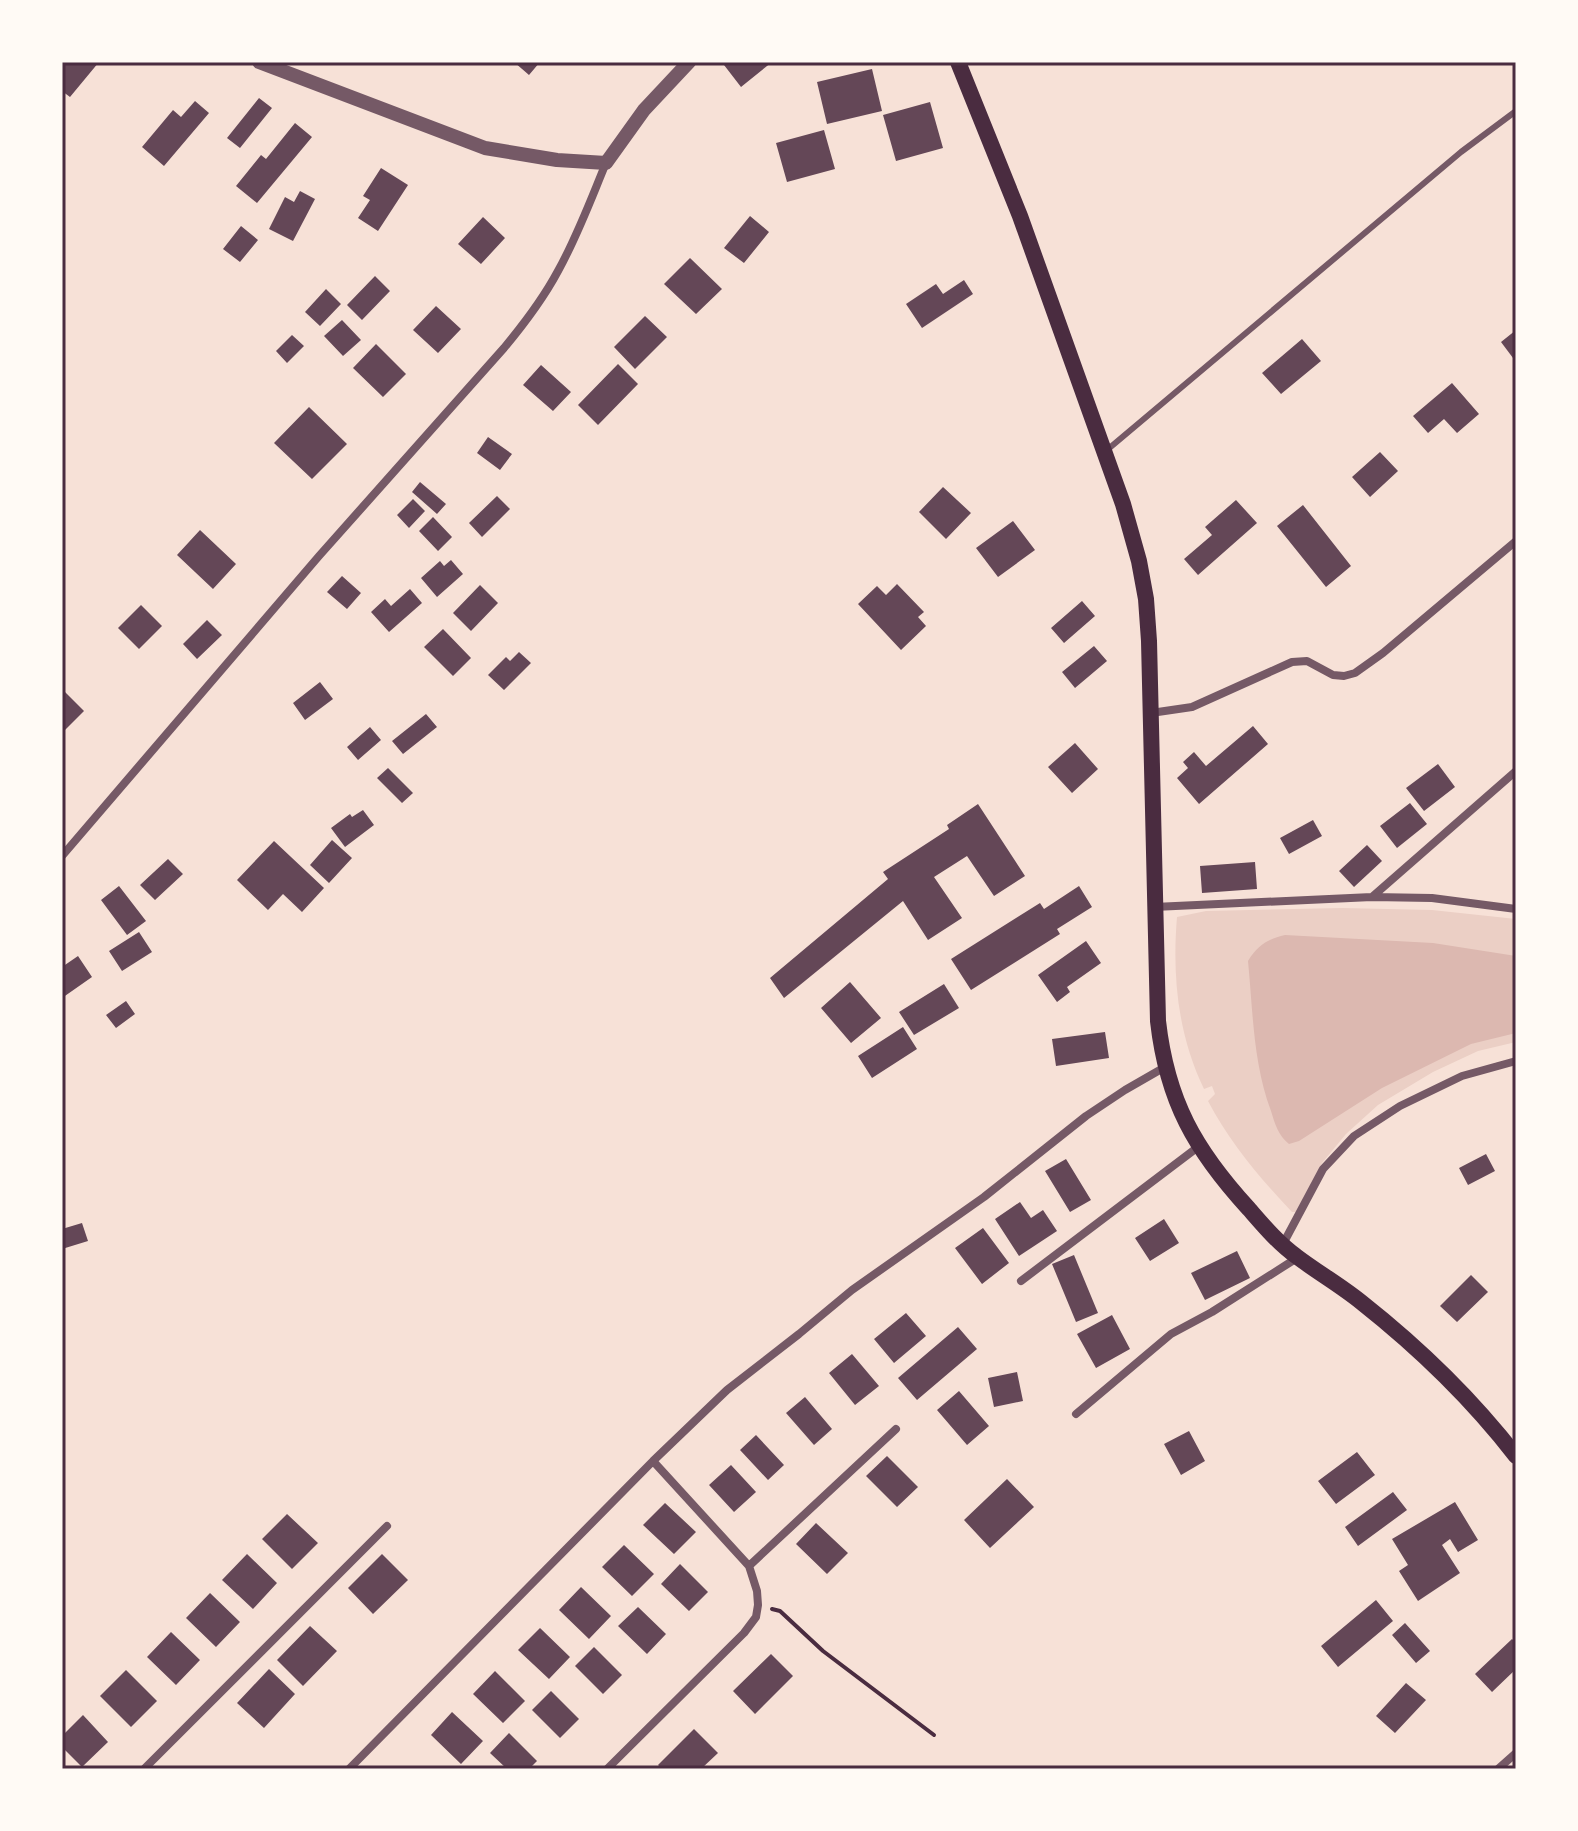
<svg xmlns="http://www.w3.org/2000/svg" width="1578" height="1831" font-family="'IBM Plex Sans',sans-serif">
<style>
.green{fill:#ebcfc5}
.water{fill:#dcb8b0}
.building{fill:#644757}
.lines{fill:none;stroke-linecap:round;stroke-linejoin:round}
.path{stroke:#4a2c40;stroke-width:4}
.service{stroke:#755966;stroke-width:6}
.minor{stroke:#755966;stroke-width:8}
.tertiary{stroke:#755966;stroke-width:14}
.secondary{stroke:#4a2c40;stroke-width:16}
.neatline{fill:none;stroke:#4a2c40;stroke-width:3}
</style>
<rect width="100%" height="100%" fill="#f7e1d7"/>
<path class="green" d="M 1342,908 L 1432,910 L 1516,919 L 1516,1042 L 1478,1051 L 1433,1072 L 1378,1105 L 1346,1134 L 1322,1163 L 1296,1212 L 1292,1212 C 1260,1178 1230,1143 1208,1101 L 1215,1094 L 1212,1086 L 1204,1089 C 1178,1035 1172,977 1177,917 L 1206,911 Z"/>
<path class="water" d="M 1285,935 L 1433,943 L 1516,956 L 1516,1033 L 1471,1044 L 1382,1088 L 1299,1141 L 1289,1144 C 1278,1135 1275,1124 1271,1111 C 1253,1063 1253,1012 1248,961 C 1258,945 1268,939 1285,935 Z"/>
<path class="building" d="M 66,62 L 99,62 L 70,97 L 62,91 L 62,67 Z
M 514,62 L 540,62 L 529,75 Z
M 728,62 L 772,62 L 741,87 L 724,65 Z
M 872,69 L 882,111 L 827,124 L 817,82 Z
M 259,98 L 272,108 L 240,148 L 227,138 Z
M 195,101 L 209,113 L 164,166 L 142,147 L 173,110 L 181,117 Z
M 930,102 L 943,148 L 896,161 L 883,115 Z
M 295,123 L 312,137 L 257,203 L 236,186 L 261,155 L 266,159 Z
M 824,130 L 835,169 L 787,182 L 776,143 Z
M 381,168 L 408,185 L 378,231 L 358,218 L 370,200 L 363,196 Z
M 300,191 L 315,199 L 293,241 L 269,229 L 285,197 L 294,202 Z
M 750,216 L 769,232 L 744,263 L 724,248 Z
M 483,217 L 505,238 L 481,264 L 458,244 Z
M 241,226 L 258,240 L 240,262 L 223,249 Z
M 690,258 L 722,289 L 696,314 L 664,284 Z
M 375,276 L 390,291 L 362,320 L 347,305 Z
M 964,280 L 973,294 L 922,328 L 906,304 L 936,284 L 943,294 Z
M 326,289 L 341,304 L 320,326 L 305,312 Z
M 436,306 L 461,329 L 438,353 L 413,330 Z
M 645,316 L 667,337 L 635,369 L 614,347 Z
M 342,320 L 361,340 L 343,356 L 324,336 Z
M 1516,330 L 1516,362 L 1501,342 Z
M 292,335 L 304,346 L 287,363 L 276,351 Z
M 1302,339 L 1321,361 L 1281,394 L 1262,373 Z
M 376,344 L 406,374 L 383,397 L 353,368 Z
M 618,364 L 638,384 L 598,425 L 578,405 Z
M 541,365 L 571,392 L 553,411 L 523,385 Z
M 1452,383 L 1479,414 L 1457,433 L 1444,419 L 1428,433 L 1413,416 Z
M 309,407 L 347,444 L 312,479 L 274,443 Z
M 488,437 L 512,454 L 500,470 L 477,453 Z
M 1380,452 L 1398,471 L 1370,497 L 1352,477 Z
M 420,482 L 446,504 L 437,514 L 412,492 Z
M 943,487 L 971,513 L 946,539 L 919,512 Z
M 497,496 L 510,509 L 482,537 L 469,523 Z
M 413,499 L 425,511 L 409,528 L 397,515 Z
M 1236,500 L 1257,523 L 1198,575 L 1184,559 L 1212,535 L 1205,527 Z
M 1303,505 L 1351,566 L 1326,587 L 1277,526 Z
M 433,517 L 452,537 L 438,551 L 419,531 Z
M 1013,521 L 1035,550 L 998,577 L 976,548 Z
M 200,530 L 236,564 L 213,589 L 177,555 Z
M 451,560 L 463,574 L 437,597 L 421,578 L 440,561 L 444,566 Z
M 342,576 L 361,593 L 347,609 L 327,592 Z
M 897,584 L 924,612 L 918,617 L 926,626 L 901,650 L 858,604 L 877,586 L 886,595 Z
M 480,585 L 498,603 L 471,631 L 453,613 Z
M 410,589 L 422,603 L 389,632 L 371,612 L 385,599 L 391,606 Z
M 1082,601 L 1095,616 L 1064,643 L 1051,628 Z
M 141,605 L 162,626 L 139,649 L 118,628 Z
M 207,620 L 222,635 L 197,659 L 183,644 Z
M 443,629 L 471,658 L 453,676 L 424,647 Z
M 1094,646 L 1107,661 L 1075,688 L 1062,672 Z
M 519,652 L 531,663 L 504,690 L 488,675 L 506,657 L 510,661 Z
M 320,682 L 333,699 L 305,720 L 293,703 Z
M 62,689 L 84,711 L 62,733 Z
M 426,714 L 437,727 L 403,754 L 392,741 Z
M 1253,726 L 1268,744 L 1199,804 L 1177,778 L 1188,768 L 1183,762 L 1194,752 L 1206,766 Z
M 370,727 L 381,740 L 358,760 L 347,747 Z
M 1075,743 L 1098,769 L 1072,793 L 1048,767 Z
M 1438,764 L 1455,787 L 1424,811 L 1406,788 Z
M 388,768 L 413,793 L 402,803 L 377,778 Z
M 1410,803 L 1427,824 L 1397,848 L 1380,826 Z
M 978,804 L 1025,876 L 994,896 L 967,856 L 934,877 L 962,918 L 928,940 L 903,901 L 784,998 L 770,978 L 888,879 L 883,872 L 949,829 L 947,825 Z
M 363,810 L 374,825 L 345,847 L 331,828 L 350,814 L 352,817 Z
M 1313,820 L 1322,836 L 1289,854 L 1280,838 Z
M 332,840 L 352,858 L 329,883 L 310,865 Z
M 274,841 L 324,888 L 302,912 L 283,894 L 268,910 L 237,880 Z
M 1367,845 L 1382,861 L 1354,887 L 1339,871 Z
M 168,859 L 183,874 L 155,900 L 140,885 Z
M 1255,862 L 1257,889 L 1202,893 L 1200,866 Z
M 119,886 L 146,921 L 127,935 L 101,900 Z
M 1079,886 L 1092,907 L 1057,929 L 1060,934 L 971,990 L 951,959 L 1040,903 L 1044,909 Z
M 139,932 L 152,952 L 122,971 L 109,951 Z
M 1086,941 L 1101,963 L 1067,987 L 1070,992 L 1057,1002 L 1038,975 Z
M 78,956 L 92,977 L 62,998 L 62,967 Z
M 850,982 L 881,1018 L 851,1043 L 821,1008 Z
M 944,984 L 959,1008 L 914,1035 L 899,1012 Z
M 126,1001 L 135,1014 L 116,1028 L 106,1015 Z
M 903,1027 L 917,1049 L 872,1078 L 858,1056 Z
M 1105,1032 L 1109,1058 L 1056,1066 L 1052,1039 Z
M 1486,1154 L 1495,1171 L 1468,1185 L 1459,1168 Z
M 1066,1159 L 1091,1200 L 1070,1212 L 1045,1171 Z
M 1020,1202 L 1031,1218 L 1043,1210 L 1057,1231 L 1019,1256 L 995,1219 Z
M 1164,1219 L 1179,1243 L 1150,1261 L 1135,1238 Z
M 82,1223 L 88,1241 L 62,1249 L 62,1229 Z
M 983,1228 L 1009,1263 L 982,1284 L 955,1248 Z
M 1237,1251 L 1250,1278 L 1205,1300 L 1191,1273 Z
M 1074,1255 L 1098,1313 L 1076,1322 L 1052,1264 Z
M 1471,1275 L 1488,1292 L 1457,1322 L 1440,1306 Z
M 906,1313 L 926,1336 L 894,1363 L 874,1339 Z
M 1112,1315 L 1130,1349 L 1096,1368 L 1077,1334 Z
M 958,1327 L 977,1349 L 917,1400 L 898,1378 Z
M 852,1354 L 879,1386 L 855,1405 L 829,1373 Z
M 1017,1372 L 1023,1401 L 994,1407 L 988,1378 Z
M 959,1391 L 989,1426 L 967,1445 L 937,1410 Z
M 805,1397 L 832,1429 L 814,1445 L 786,1413 Z
M 1189,1431 L 1205,1461 L 1181,1475 L 1164,1444 Z
M 756,1435 L 784,1465 L 768,1480 L 740,1450 Z
M 1357,1452 L 1375,1475 L 1336,1504 L 1318,1481 Z
M 887,1456 L 918,1487 L 897,1507 L 866,1476 Z
M 731,1465 L 756,1492 L 734,1512 L 709,1485 Z
M 1007,1479 L 1034,1507 L 990,1548 L 964,1520 Z
M 1393,1492 L 1407,1510 L 1358,1546 L 1345,1527 Z
M 1455,1502 L 1478,1540 L 1458,1552 L 1450,1539 L 1442,1545 L 1460,1573 L 1418,1601 L 1399,1571 L 1408,1565 L 1392,1539 Z
M 665,1503 L 696,1532 L 674,1554 L 643,1525 Z
M 287,1514 L 318,1543 L 292,1569 L 262,1539 Z
M 816,1523 L 848,1553 L 827,1574 L 796,1544 Z
M 624,1545 L 654,1574 L 632,1596 L 602,1567 Z
M 247,1554 L 277,1583 L 253,1609 L 222,1580 Z
M 382,1554 L 408,1580 L 373,1614 L 348,1588 Z
M 680,1564 L 708,1592 L 689,1611 L 661,1584 Z
M 581,1587 L 611,1616 L 589,1639 L 559,1610 Z
M 210,1593 L 240,1622 L 216,1647 L 186,1618 Z
M 1376,1600 L 1393,1621 L 1338,1667 L 1321,1646 Z
M 638,1607 L 666,1634 L 647,1654 L 618,1626 Z
M 1405,1623 L 1430,1651 L 1416,1663 L 1392,1635 Z
M 310,1626 L 337,1651 L 303,1686 L 277,1660 Z
M 540,1628 L 570,1657 L 549,1679 L 518,1650 Z
M 171,1632 L 200,1660 L 176,1685 L 147,1657 Z
M 1512,1639 L 1516,1643 L 1516,1669 L 1492,1692 L 1475,1674 Z
M 594,1647 L 622,1675 L 603,1694 L 575,1666 Z
M 771,1654 L 793,1676 L 755,1714 L 733,1691 Z
M 269,1669 L 295,1694 L 264,1728 L 237,1703 Z
M 126,1670 L 157,1701 L 131,1727 L 100,1696 Z
M 495,1671 L 525,1701 L 503,1723 L 473,1694 Z
M 1406,1683 L 1426,1700 L 1395,1733 L 1376,1716 Z
M 551,1691 L 579,1719 L 560,1738 L 532,1710 Z
M 452,1712 L 483,1741 L 461,1764 L 431,1735 Z
M 83,1715 L 108,1742 L 82,1767 L 62,1747 L 62,1736 Z
M 694,1729 L 718,1753 L 701,1769 L 662,1769 L 658,1765 Z
M 509,1733 L 537,1761 L 529,1769 L 507,1769 L 490,1753 Z"/>
<g class="lines">
<path class="path" d="M 772,1609 L 780,1611 L 823,1651 L 934,1735"/>
<path class="service" d="M 1107,450 L 1461,152 L 1516,111"/>
<path class="minor" d="M 1151,713 L 1192,707 L 1292,662 L 1307,661 L 1333,675 L 1344,676 L 1355,673 L 1383,653 L 1516,541
M 62,856 L 319,556 L 504,348 C 524,324 543,299 558,271 C 577,237 591,199 606,163
M 1372,897 L 1516,771
M 1154,907 L 1372,897 L 1432,898 L 1516,909
M 1283,1244 L 1323,1169 L 1354,1136 L 1400,1106 L 1462,1076 L 1516,1061
M 1021,1281 L 1198,1147
M 1076,1414 L 1171,1334 L 1212,1312 L 1297,1258
M 749,1566 L 896,1429
M 144,1769 L 387,1526
M 349,1769 L 653,1461 L 727,1390 L 799,1334 L 852,1290 L 984,1197 L 1086,1116 L 1125,1090 L 1165,1067
M 607,1769 L 744,1633 L 756,1617 L 758,1605 L 757,1591 L 749,1566 L 653,1461
M 1498,1769 L 1516,1753"/>
<path class="tertiary" d="M 259,62 L 485,148 L 557,160 L 606,163 L 644,110 L 689,62"/>
<path class="secondary" d="M 958,62 L 1020,216 L 1123,504 L 1139,561 L 1146,599 L 1149,641 L 1158,1021 C 1167,1101 1195,1150 1249,1209 C 1263,1225 1278,1243 1296,1256 C 1317,1272 1340,1285 1361,1302 C 1418,1347 1471,1398 1516,1456"/>
</g>
<rect width="1578" height="1831" fill="none" stroke="#fffaf5" stroke-width="128"/>
<rect x="64" y="64" width="1450" height="1703" class="neatline"/>
</svg>
